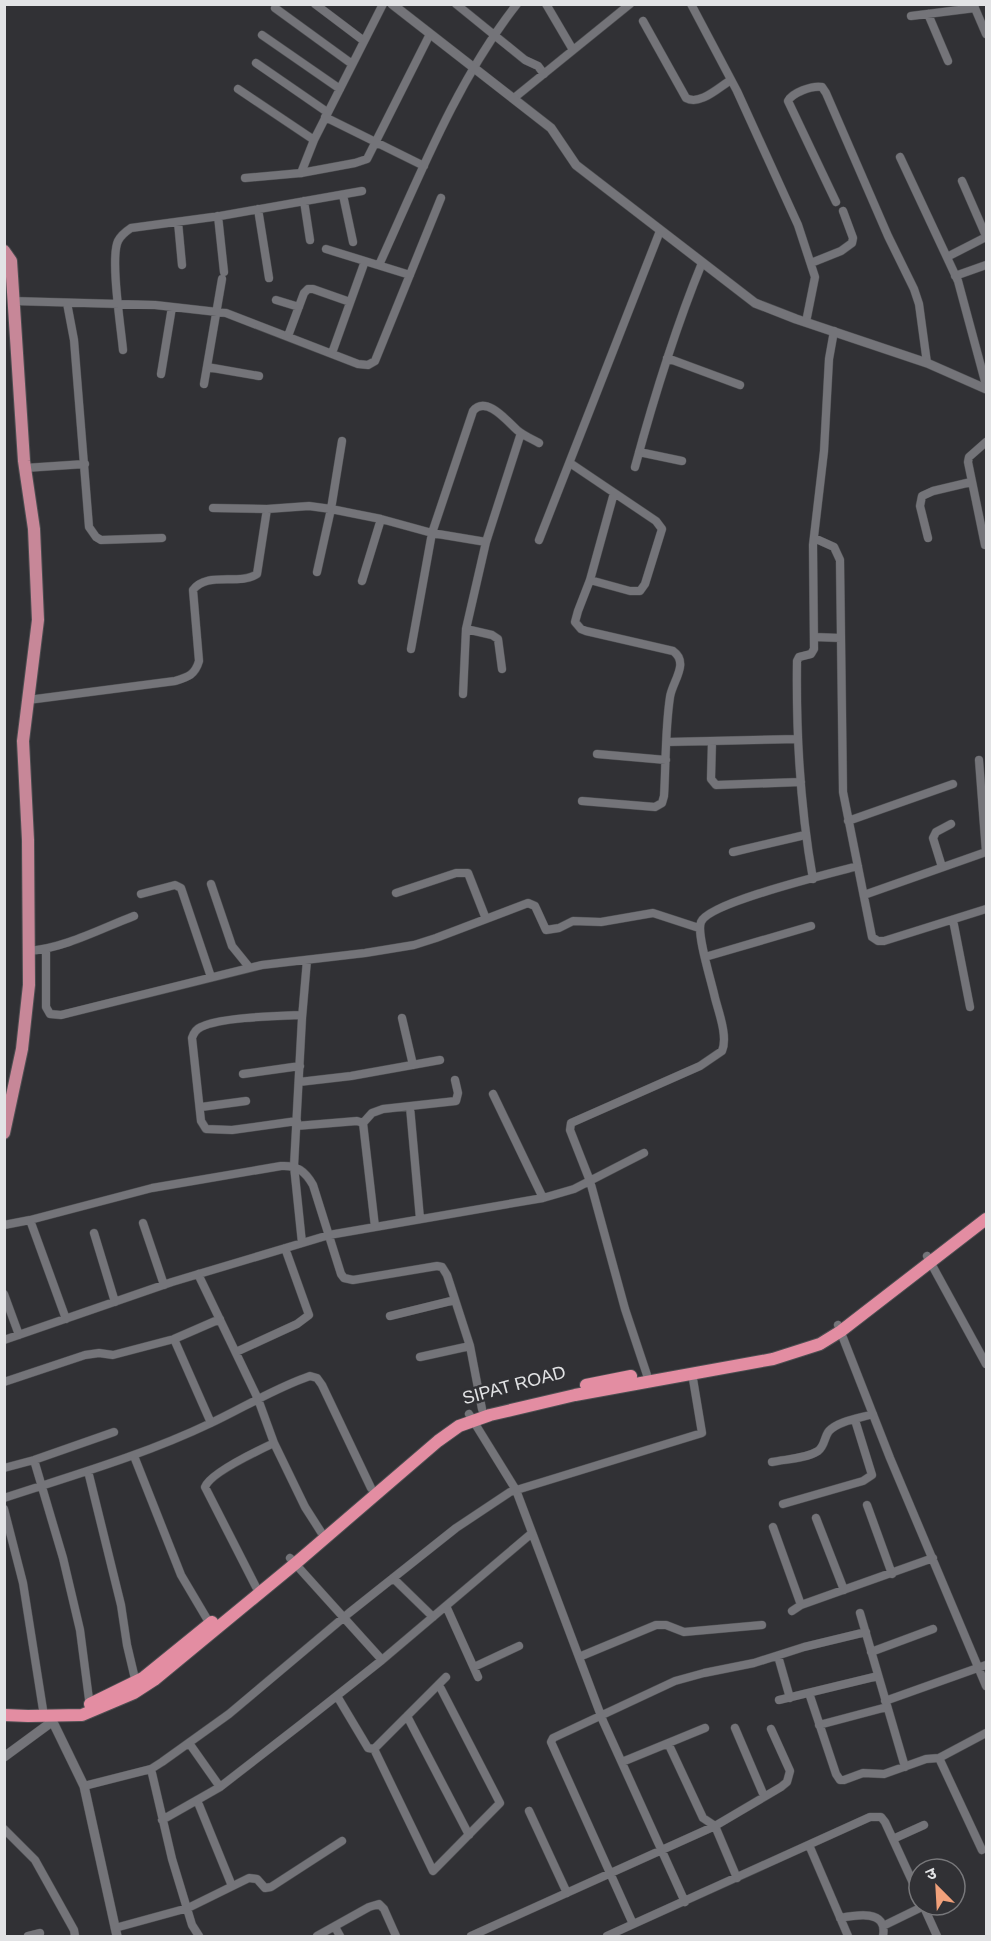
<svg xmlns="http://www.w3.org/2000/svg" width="991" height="1941" font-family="Helvetica,'Noto Sans Devanagari',sans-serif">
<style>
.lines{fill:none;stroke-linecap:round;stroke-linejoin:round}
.minor-casing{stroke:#4d4e51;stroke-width:9}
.tertiary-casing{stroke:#4d4e51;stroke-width:10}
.primary-casing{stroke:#4d4e51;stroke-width:14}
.trunk-casing{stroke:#4d4e51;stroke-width:14}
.minor{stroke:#747479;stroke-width:8}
.tertiary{stroke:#747479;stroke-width:9}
.primary{stroke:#c78798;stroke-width:12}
.trunk{stroke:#e38da2;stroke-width:12}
.labels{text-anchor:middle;stroke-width:5;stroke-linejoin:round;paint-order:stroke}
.street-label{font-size:18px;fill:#e2e3e5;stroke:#313135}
</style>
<rect width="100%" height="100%" fill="#313135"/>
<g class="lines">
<g class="minor-casing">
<path id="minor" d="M 315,4 L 364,41
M 456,4 L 525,60 L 538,66 L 544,74
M 546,4 L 573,50
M 691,4 L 737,91 L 798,225 L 815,277 L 806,322
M 974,6 L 986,34
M 275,8 L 352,64
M 928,14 L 948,61
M 911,16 L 975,8
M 643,21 L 686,98 C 700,106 719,87 731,80
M 262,35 L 340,89
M 256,63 L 327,112
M 238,89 L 314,140
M 514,98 L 630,4
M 325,117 L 424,166
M 900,157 L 958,281 L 986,385
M 301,173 L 314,140 L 383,4
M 245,178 L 301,173 L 355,163 L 367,159 L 430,34
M 962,181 L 986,236
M 343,195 L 353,242
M 304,201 L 310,240
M 836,202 L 788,101 C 792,93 812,85 822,87 L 826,93 L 888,236 L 914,289 L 919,304 L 927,363
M 258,209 L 269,278
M 218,216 L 224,272
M 178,222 L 182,265
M 326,249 L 410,275
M 947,257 L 986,237
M 811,263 L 841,251 L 852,243 L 853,238 L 843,211
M 379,265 C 419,177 457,80 517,4
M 955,276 L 986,265
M 276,300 L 299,307
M 13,301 L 155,305 L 226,313 L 358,364 L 368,365 L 375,361 L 441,198
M 67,303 L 74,340 L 89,527 L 96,537 L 101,540 L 162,538
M 288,336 L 304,293 L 308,289 L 313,289 L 350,302
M 123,350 C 121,328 110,258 118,241 C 121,235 125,232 131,228 L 220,216 L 362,191
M 332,353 L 365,261
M 667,358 L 740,385
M 207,367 L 259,376
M 161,374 L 172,307
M 204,384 L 222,279
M 639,452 L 682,461
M 570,463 L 656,521 L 662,529 L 645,584 L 640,591 L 630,591 L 590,580
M 635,467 C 654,397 675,329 702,263
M 25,468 L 85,464
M 213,508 L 267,509 L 309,506 L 331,509 L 381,519 L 432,533 L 486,542
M 814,538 L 834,547 L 840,560 L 843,792 L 872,937 L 878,941 L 884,941 L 986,909
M 928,538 L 920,506 L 922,496 L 933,491 L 971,482
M 539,540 L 660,231
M 985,545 L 968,462 L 969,457 L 986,442
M 317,572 L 331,509 L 342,441
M 362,581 L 381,519
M 466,629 L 492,635 L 498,639 L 502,669
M 814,637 L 841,638
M 411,649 L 432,533 L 473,411 C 486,395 507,421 517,430 C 524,436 532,439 539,443
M 463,694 L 466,629 L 486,542 L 521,433
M 28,700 L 175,681 C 188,677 195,675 199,661 L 193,590 C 207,571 239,586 257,574 L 267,509
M 712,741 L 711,779 L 716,785 L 801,782
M 667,742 L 798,739
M 597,754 L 666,760
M 979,760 L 986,852
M 582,801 L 655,807 L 662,803 L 664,796 C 666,764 665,730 670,697 C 672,682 690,663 673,651 L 586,631 L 581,629 L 575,622 L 578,611 L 590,580 L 614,493
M 848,821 L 953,784
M 733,852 L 805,835
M 942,867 L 933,838 L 936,832 L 951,824
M 813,879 C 800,807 796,734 797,661 L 799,657 L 811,654 L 814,649 L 813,545 L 824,451 L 829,359 L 834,331
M 211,884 L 232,946 L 249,967
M 396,893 L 456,873 L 468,873 L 486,919
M 141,894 L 175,885 L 181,888 L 211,977
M 864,895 L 986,852
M 953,920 L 970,1007
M 46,950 L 46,1007 L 50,1014 L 61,1015 L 262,965 L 365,953 L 414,945 L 436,938 L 528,903 L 535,906 L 546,930 L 559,928 L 573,921 L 601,922 L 653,913 L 699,928
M 29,951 C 65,948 100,929 134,916
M 705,957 L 811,926
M 402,1018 L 413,1065
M 243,1074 L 300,1066
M 299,1082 L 351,1076 L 440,1060
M 493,1094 L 543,1198
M 201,1107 L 246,1101
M 410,1107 L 420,1219
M 297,1121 L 232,1130 L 206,1129 L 201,1121 L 192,1038 C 194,1032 196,1029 201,1027 C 222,1017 277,1016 302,1015
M 363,1123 L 372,1113 L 383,1109 L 456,1101 L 458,1093 L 455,1080
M 296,1126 L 357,1121 L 363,1123 L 375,1227
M 30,1220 L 66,1319
M 143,1223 L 164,1285
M 4,1225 L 30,1220 L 152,1188 L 281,1166 C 297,1165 305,1171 313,1185 L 341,1274 L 344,1278 L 353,1280 L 437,1266 L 442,1267 L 447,1275 L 470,1346 L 482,1409
M 94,1233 L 115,1302
M 302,1243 L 294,1166 L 302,1018 L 307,960
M 927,1256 L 986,1364
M 198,1274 L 258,1399 L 274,1443 L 305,1507 L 321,1532
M 4,1294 L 19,1335
M 390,1316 L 455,1300
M 838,1325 L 890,1458 L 986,1686
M 174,1339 L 211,1423
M 4,1340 L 172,1282 L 329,1235 L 543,1198 L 574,1189 L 644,1153
M 236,1352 L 297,1324 L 309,1315 L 285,1248
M 420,1357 L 470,1346
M 649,1381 L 625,1309 L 590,1181 L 570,1130 L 571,1123 L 700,1066 L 722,1051 C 728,1037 719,1013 715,998 C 712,983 696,934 701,922 C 709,902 833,873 858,866
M 4,1382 L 85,1355 L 99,1353 L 113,1355 L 174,1339 L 220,1319
M 469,1414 L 516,1490 L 603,1721 L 685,1902
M 134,1456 L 181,1575 L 210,1624
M 34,1460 L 63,1558 L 80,1630 L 90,1707
M 772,1462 C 786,1459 805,1459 818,1451 C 825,1446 824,1437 829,1431 C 838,1421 860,1418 873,1414
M 4,1468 L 34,1460 L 114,1432
M 88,1471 L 121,1605 L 127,1645 L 136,1683
M 4,1498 C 74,1475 144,1455 211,1423 C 243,1408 275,1388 310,1376 L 317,1378 L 322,1385 L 371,1488
M 783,1504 L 863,1481 L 872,1475 L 855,1420
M 867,1505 L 892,1574
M 4,1509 L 23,1583 L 44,1716
M 816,1518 L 844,1590
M 773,1527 L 801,1605
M 290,1558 L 382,1660
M 393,1578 L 433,1617
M 256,1587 L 205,1487 C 210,1473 259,1450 274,1443
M 446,1606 L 478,1677
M 792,1611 L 801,1605 L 933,1558
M 860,1613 L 905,1767
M 871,1652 L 933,1629
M 778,1656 L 790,1698
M 579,1657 L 656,1625 L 666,1625 L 684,1632 L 762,1625
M 474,1667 L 519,1646
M 439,1685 L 500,1803 L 433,1871 L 374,1749 L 446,1677
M 809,1693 L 836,1774 L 840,1780 L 844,1780 L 863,1773 L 884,1774 L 926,1759 L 939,1758
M 337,1696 L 368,1748 L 374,1749
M 779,1700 L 878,1676
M 885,1701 L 986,1665
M 407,1716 L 469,1835
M 819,1725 L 887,1707
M 735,1728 L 764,1796
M 189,1743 L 220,1787
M 668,1743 L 703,1818 L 715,1826 L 737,1878
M 622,1762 L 705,1728
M 151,1769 L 172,1859 L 192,1925 L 199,1936
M 84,1786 L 151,1769 L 162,1762 L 229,1714 L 349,1613 L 456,1528 L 510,1492 L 702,1433 L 692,1373
M 197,1800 L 232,1886
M 529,1811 L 567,1893
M 162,1820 L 220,1787 L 300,1725 L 382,1660 L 532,1533
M 4,1829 L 35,1860 L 74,1930 L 75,1936
M 893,1839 L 924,1825
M 809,1845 L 848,1936
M 982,1850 L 939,1758 L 986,1733
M 923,1905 L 937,1936
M 840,1918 C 856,1915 888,1909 883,1936
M 633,1924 L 551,1742 L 553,1738 L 675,1681 L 704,1673 L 754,1663 L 804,1647 L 866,1632
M 883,1926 L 924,1906
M 335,1927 L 340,1936
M 115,1928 L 188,1908 L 249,1878 L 257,1879 L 265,1888 L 271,1887 L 342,1841
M 28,1936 L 40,1933
M 317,1936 L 369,1907 L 379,1904 L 384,1909 L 396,1936
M 471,1936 L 715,1826 L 781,1787 L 787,1782 L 790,1771 L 771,1729
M 607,1936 L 870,1817 L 881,1817 L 885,1822 L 919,1896"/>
</g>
<g class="tertiary-casing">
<path id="tertiary" d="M 392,4 L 551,128 L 576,165 L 755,303 L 796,319 L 927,363 L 986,389
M 50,1716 L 84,1786 L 117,1936
M 4,1757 L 53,1721"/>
</g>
<g class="primary-casing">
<path id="primary" d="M 4,251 L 11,261 L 24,461 L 34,529 L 38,620 L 23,741 L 28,840 L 29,985 L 22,1049 L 4,1133"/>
</g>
<g class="trunk-casing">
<path id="trunk" d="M 586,1385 L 631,1376
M 90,1704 L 143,1678 L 212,1622
M 4,1715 L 28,1716 L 82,1715 L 134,1693 L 154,1680 L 296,1563 L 438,1441 L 459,1426 L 490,1415 L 575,1395 L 773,1359 L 820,1344 L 841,1331 L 986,1219"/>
</g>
<use href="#minor" class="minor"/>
<use href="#tertiary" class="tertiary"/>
<use href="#primary" class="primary"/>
<use href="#trunk" class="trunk"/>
</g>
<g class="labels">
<g class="street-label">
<text transform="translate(514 1385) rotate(-15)" y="6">SIPAT ROAD</text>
</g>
</g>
<rect width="991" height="1941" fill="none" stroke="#e2e3e5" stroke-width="12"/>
<g transform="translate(937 1887) rotate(336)"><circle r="28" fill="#313135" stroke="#78787b" stroke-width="1.5"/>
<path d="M0-4.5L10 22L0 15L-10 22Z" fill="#f1a17b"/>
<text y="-9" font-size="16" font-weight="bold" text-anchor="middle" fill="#e2e3e5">उ</text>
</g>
</svg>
